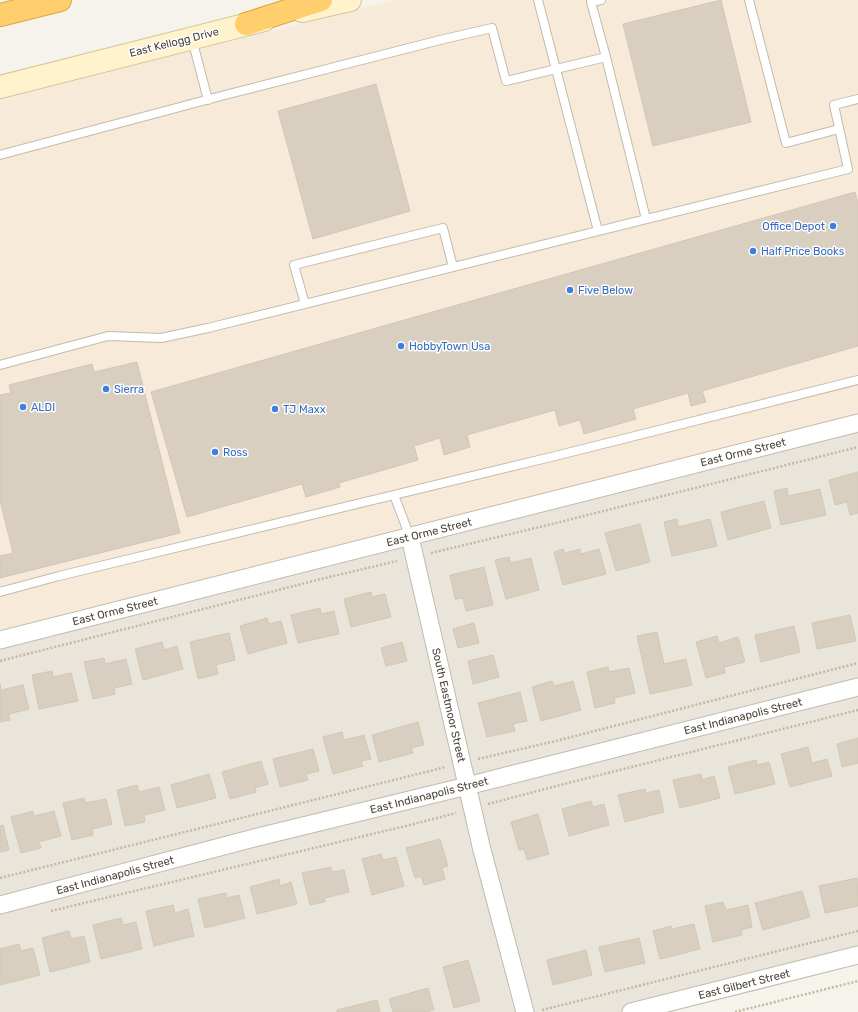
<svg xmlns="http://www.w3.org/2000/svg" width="858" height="1012" font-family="Rubik,sans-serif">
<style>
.residential{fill:#eae5da}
.commercial{fill:#f7ead8}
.building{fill:#d8cfc1;stroke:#d3c7b4}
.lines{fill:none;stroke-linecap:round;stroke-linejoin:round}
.service-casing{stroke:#c2bbae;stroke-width:10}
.minor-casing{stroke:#c2bbae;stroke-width:19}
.secondary-casing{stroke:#d6c79b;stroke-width:24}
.motorway-casing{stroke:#e0a43c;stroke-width:24}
.path{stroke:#c4b79f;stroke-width:2.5;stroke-dasharray:2 2;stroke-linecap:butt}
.service{stroke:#fff;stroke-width:8}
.minor{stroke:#fff;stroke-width:17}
.secondary{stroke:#fff3cd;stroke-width:22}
.motorway{stroke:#ffcf6e;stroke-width:22}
.shop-dot{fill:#3f7fe0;stroke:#fff;stroke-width:1.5}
.labels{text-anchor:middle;stroke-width:3;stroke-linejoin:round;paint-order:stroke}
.street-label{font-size:11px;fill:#4b4439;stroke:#fff}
.shop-label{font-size:11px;fill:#366cbe;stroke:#fff;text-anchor:start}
</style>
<rect width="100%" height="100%" fill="#f6f3ec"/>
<path class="residential" d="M 858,426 L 858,958 L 652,1012 L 0,1012 L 0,640 Z"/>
<path class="commercial" d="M 395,0 L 858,0 L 858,423 L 0,648 L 0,99 Z"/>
<path class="building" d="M 721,0 L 751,122 L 653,146 L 623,24 Z
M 376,84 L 410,211 L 313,239 L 278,111 Z
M 855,192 L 858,203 L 858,346 L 702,391 L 706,402 L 691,406 L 688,393 L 633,409 L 636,419 L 584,434 L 580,420 L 559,426 L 555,410 L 467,435 L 470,447 L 444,455 L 440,438 L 414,446 L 418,460 L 339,483 L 340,487 L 306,497 L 302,484 L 187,517 L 151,392 Z
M 137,362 L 180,533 L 0,578 L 0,556 L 13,553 L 0,501 L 0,395 L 11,393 L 9,385 L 92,364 L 94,372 Z
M 858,472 L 858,513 L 850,515 L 847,502 L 835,505 L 829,480 Z
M 787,488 L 788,496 L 820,489 L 826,515 L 781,525 L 774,491 Z
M 764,501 L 771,528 L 728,540 L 721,512 Z
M 677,519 L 678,527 L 710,519 L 717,546 L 672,556 L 664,522 Z
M 640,524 L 650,562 L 616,571 L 605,533 Z
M 563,549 L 565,553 L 580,549 L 581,554 L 599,549 L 606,574 L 563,585 L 554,552 Z
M 509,557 L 511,563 L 531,558 L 539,590 L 506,599 L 495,560 Z
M 484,567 L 493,605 L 466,611 L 463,598 L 455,599 L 450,575 Z
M 371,592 L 372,597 L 385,594 L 391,617 L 351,627 L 344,599 Z
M 320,608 L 321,614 L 334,611 L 339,634 L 298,643 L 291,615 Z
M 850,615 L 856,641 L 817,649 L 812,623 Z
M 267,618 L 269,624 L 281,621 L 287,643 L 248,654 L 240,626 Z
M 474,623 L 479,643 L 458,648 L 453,629 Z
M 794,626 L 800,652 L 761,662 L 755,635 Z
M 657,632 L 664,664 L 686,659 L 692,685 L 650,694 L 637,636 Z
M 229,633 L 235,660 L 216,665 L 218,674 L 198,679 L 190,642 Z
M 717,636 L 719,643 L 738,637 L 745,662 L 724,667 L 725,673 L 706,678 L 696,642 Z
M 162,642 L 164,650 L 177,646 L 183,669 L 143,680 L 135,649 Z
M 402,642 L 407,661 L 386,666 L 381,648 Z
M 493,655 L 499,677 L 473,684 L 468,661 Z
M 104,658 L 105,664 L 126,659 L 132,684 L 114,688 L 115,694 L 93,699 L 84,662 Z
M 608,667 L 609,672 L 629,668 L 635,693 L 614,698 L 615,703 L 595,708 L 587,672 Z
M 52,671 L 53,677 L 71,673 L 78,701 L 39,709 L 32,675 Z
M 552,681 L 554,686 L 573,681 L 581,710 L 541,721 L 532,687 Z
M 0,684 L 1,690 L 23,685 L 29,709 L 9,714 L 10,720 L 0,722 Z
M 520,692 L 527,721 L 513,724 L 515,731 L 487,737 L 478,703 Z
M 418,722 L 424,745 L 411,748 L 413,753 L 379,762 L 372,735 Z
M 342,732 L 344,740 L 364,735 L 371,759 L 361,761 L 363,766 L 333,774 L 323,737 Z
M 858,738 L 858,763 L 842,767 L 837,744 Z
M 808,747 L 812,763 L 827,759 L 832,776 L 790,787 L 781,754 Z
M 313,749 L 319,771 L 306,774 L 308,780 L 280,787 L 273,759 Z
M 756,760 L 757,765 L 769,762 L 775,784 L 735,794 L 728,767 Z
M 261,761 L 268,784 L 255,788 L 256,792 L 230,799 L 222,772 Z
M 209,774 L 216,798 L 177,808 L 171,785 Z
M 701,774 L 702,780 L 714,776 L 720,798 L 680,808 L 673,780 Z
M 137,785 L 139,792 L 159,787 L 165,810 L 144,815 L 145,822 L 125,826 L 117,790 Z
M 645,789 L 646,793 L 659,790 L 664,812 L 625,822 L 618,795 Z
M 84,798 L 85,803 L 106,799 L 112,824 L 92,829 L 93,835 L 72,840 L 63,803 Z
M 591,801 L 593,807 L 604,804 L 609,825 L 569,836 L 562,809 Z
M 33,811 L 34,816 L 54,811 L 61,836 L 39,842 L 41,848 L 21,853 L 11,817 Z
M 538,814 L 549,854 L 527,860 L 524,849 L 519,850 L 511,822 Z
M 3,825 L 9,850 L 0,852 L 0,826 Z
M 440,839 L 448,866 L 442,868 L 445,879 L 424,885 L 421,876 L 415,878 L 406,848 Z
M 381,854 L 383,860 L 396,857 L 404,886 L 372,895 L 362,859 Z
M 331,867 L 332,872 L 344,870 L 349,892 L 325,898 L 325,902 L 310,905 L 302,873 Z
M 857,878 L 858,906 L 825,913 L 819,886 Z
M 279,879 L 280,886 L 291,882 L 297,904 L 257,914 L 250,887 Z
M 802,891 L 810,917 L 763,930 L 755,903 Z
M 226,893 L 227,898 L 239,895 L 245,918 L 205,928 L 198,899 Z
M 723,902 L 726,910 L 748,905 L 752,927 L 741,930 L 742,935 L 713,942 L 705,906 Z
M 173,905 L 175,913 L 188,909 L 194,936 L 154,946 L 146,911 Z
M 121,918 L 123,925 L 136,922 L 142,949 L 101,959 L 93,925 Z
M 694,924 L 700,949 L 660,959 L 653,931 L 671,926 L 672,929 Z
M 69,931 L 71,939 L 84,936 L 90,962 L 50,972 L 42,938 Z
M 639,938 L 645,963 L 605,972 L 599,947 Z
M 19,944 L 21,951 L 33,948 L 40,975 L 0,985 L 0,949 Z
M 586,950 L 592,975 L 553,985 L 547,960 Z
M 468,960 L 480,1001 L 454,1008 L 443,967 Z
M 428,988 L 434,1010 L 426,1012 L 393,1012 L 389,999 Z
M 377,1000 L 380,1012 L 337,1012 L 337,1010 Z"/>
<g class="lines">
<g class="service-casing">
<path id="service" d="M 538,0 L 598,231
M 749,0 L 786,143 L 839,129
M 192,39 L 208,100
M 606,57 L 646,219
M 0,155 L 225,95 L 444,39 L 492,28 L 506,81 L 606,57 L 591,2 L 601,0
M 305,304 L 294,265 L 443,228 L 453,267
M 0,365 L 108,336 L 161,338 L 208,328 L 848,169 L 834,105 L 858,99
M 394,495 L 410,537
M 0,592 L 59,576 L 547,458 L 858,380"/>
</g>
<g class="minor-casing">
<path id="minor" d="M 410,537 L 481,846 L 525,1012
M 0,640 L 858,423
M 0,905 L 258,837 L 467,786 L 858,687
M 631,1012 L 858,955"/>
</g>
<g class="secondary-casing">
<path id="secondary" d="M 302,11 L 350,0
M 0,87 L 264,20"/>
</g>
<g class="motorway-casing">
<path id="motorway" d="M 0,15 L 60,0
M 246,24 L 321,0"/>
</g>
<path class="path" d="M 431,553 L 548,525 L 858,447
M 0,661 L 321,579 L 397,561
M 478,759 L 560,740 L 858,663
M 488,804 L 568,783 L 858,710
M 0,878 L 446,767
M 51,911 L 414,824 L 456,813
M 542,1010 L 858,931
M 735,1012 L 858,981"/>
<use href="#service" class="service"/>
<use href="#minor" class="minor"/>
<use href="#secondary" class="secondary"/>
<use href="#motorway" class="motorway"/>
</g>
<g class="shop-dot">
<circle cx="833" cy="226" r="4"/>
<circle cx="753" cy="251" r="4"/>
<circle cx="570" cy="290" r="4"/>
<circle cx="401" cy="346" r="4"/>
<circle cx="106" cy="389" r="4"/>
<circle cx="23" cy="407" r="4"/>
<circle cx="275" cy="409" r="4"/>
<circle cx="215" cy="452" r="4"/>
</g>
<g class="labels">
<g class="street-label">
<text transform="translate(174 42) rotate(-14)" y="4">East Kellogg Drive</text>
<text transform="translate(743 452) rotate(-14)" y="4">East Orme Street</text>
<text transform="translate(429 532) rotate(-14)" y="4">East Orme Street</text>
<text transform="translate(115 611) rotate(-14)" y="4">East Orme Street</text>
<text transform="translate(449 705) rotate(77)" y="4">South Eastmoor Street</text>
<text transform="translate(743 716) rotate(-14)" y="4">East Indianapolis Street</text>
<text transform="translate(429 795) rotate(-14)" y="4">East Indianapolis Street</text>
<text transform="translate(115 875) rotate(-15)" y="4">East Indianapolis Street</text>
<text transform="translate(744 984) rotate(-14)" y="4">East Gilbert Street</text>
</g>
<g class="shop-label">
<text x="825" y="230" text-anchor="end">Office Depot</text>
<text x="761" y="255">Half Price Books</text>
<text x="578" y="294">Five Below</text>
<text x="409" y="350">HobbyTown Usa</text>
<text x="114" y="393">Sierra</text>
<text x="31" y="411">ALDI</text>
<text x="283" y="413">TJ Maxx</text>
<text x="223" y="456">Ross</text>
</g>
</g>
</svg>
